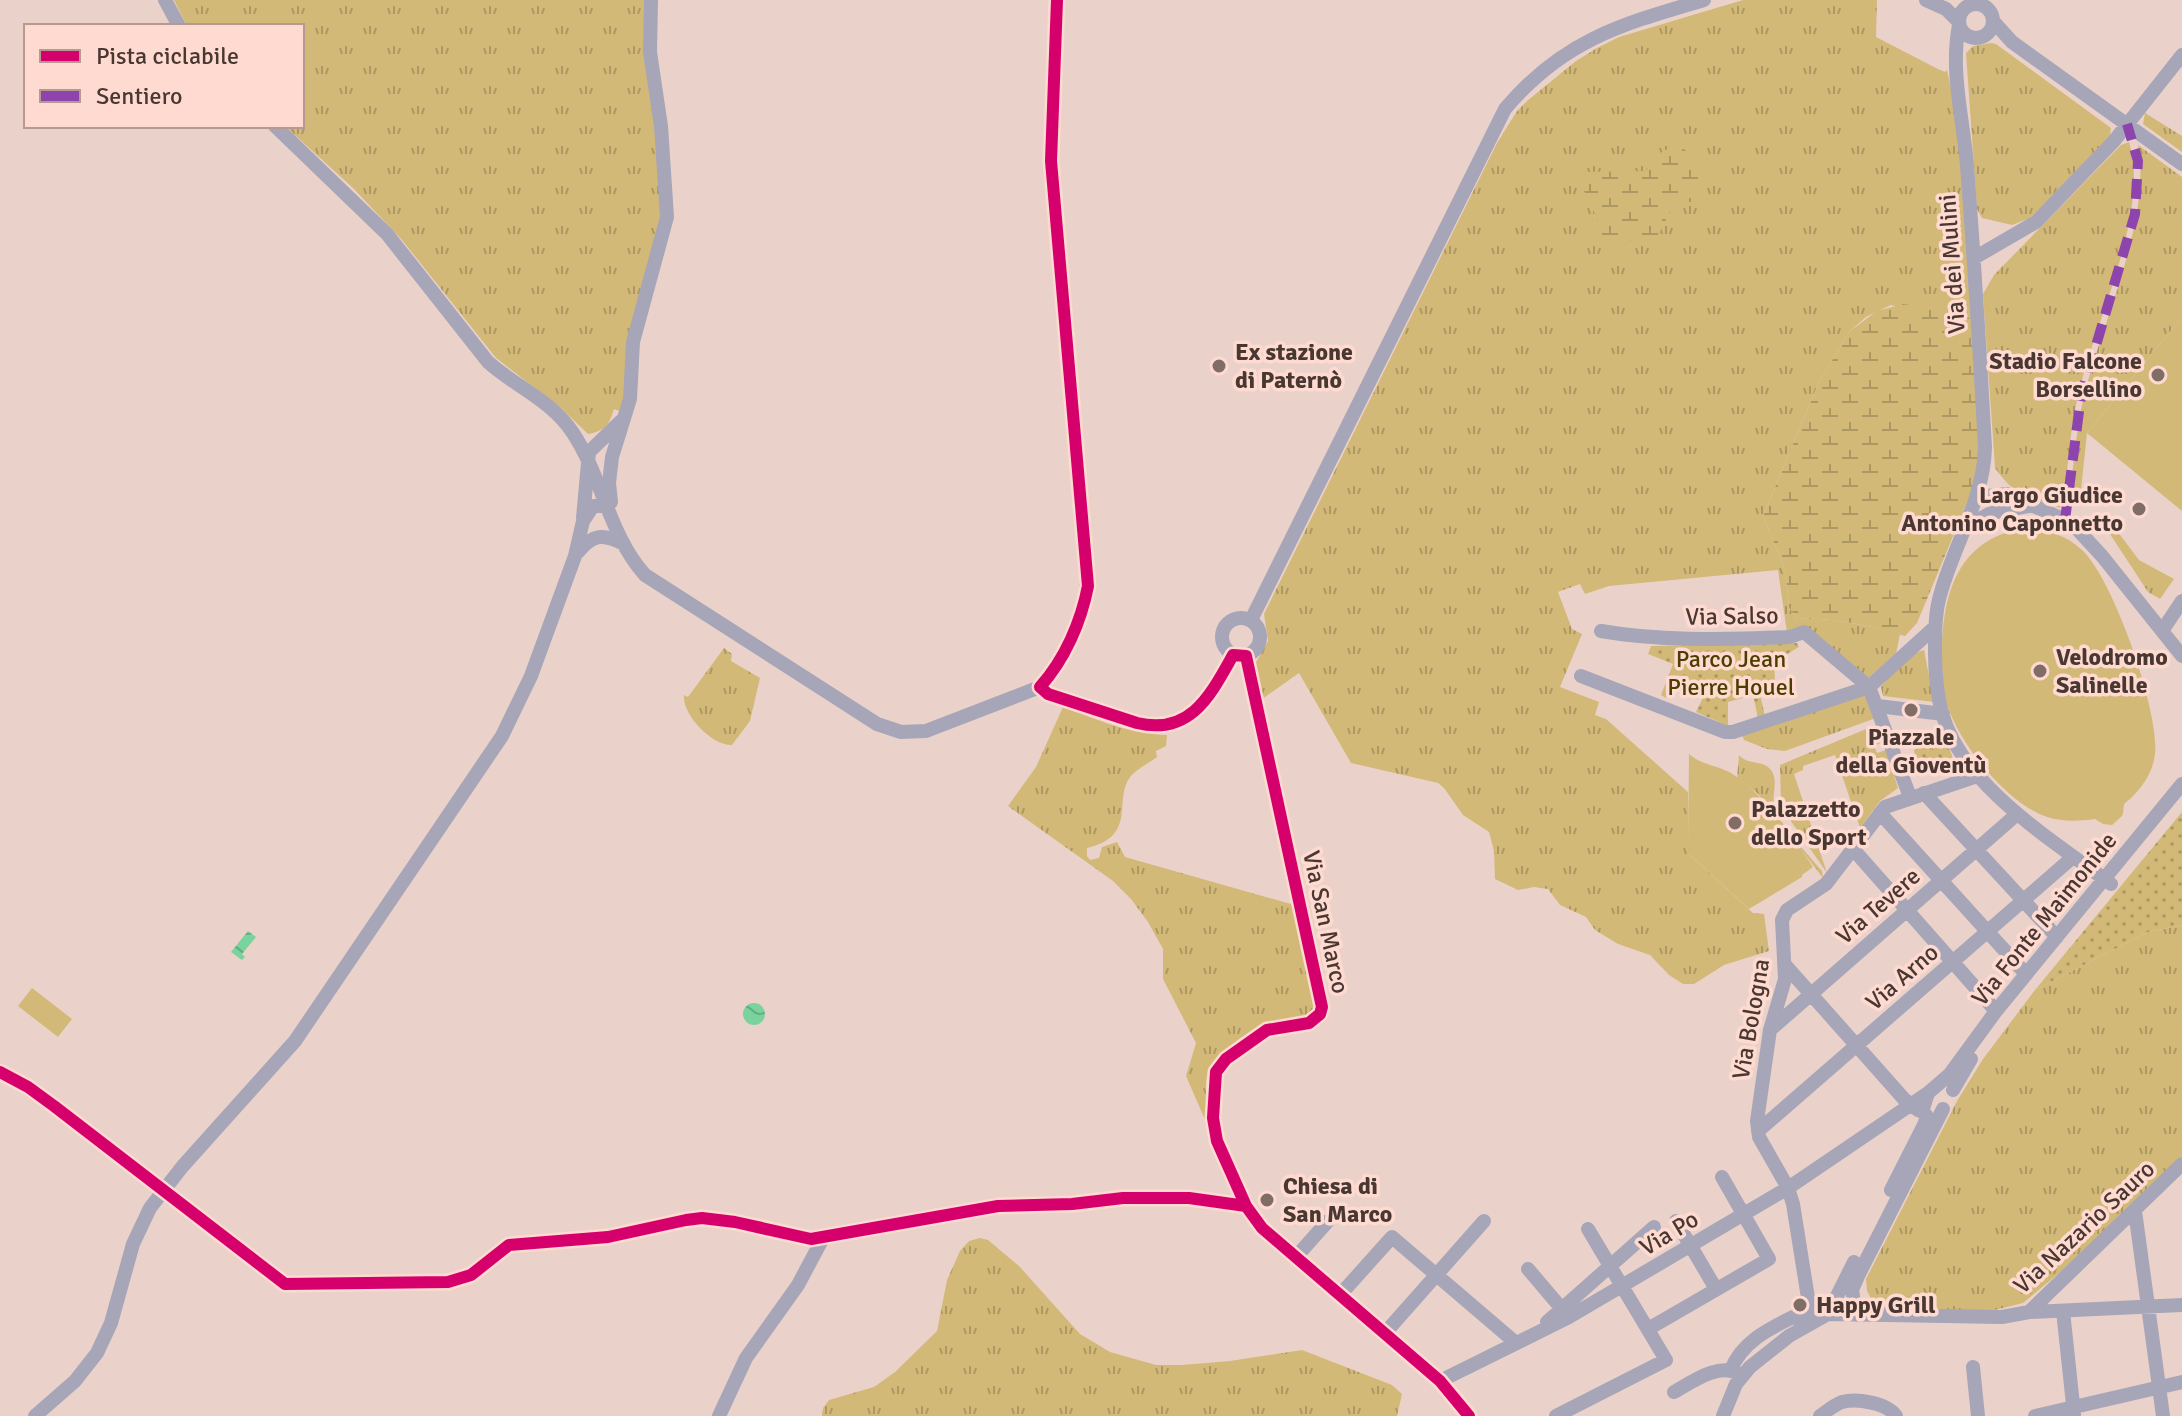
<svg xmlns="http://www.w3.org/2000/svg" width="2182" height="1416" font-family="Signika,sans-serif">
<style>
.grass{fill:url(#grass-tufts)}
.wetland{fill:url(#wetland-marsh)}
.park{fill:url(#park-dots)}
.pitch{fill:#d3b977}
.water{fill:url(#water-waves)}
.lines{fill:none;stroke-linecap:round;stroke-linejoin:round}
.minor{stroke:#a6a6b8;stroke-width:14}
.quiet{stroke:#8e44ad;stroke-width:10;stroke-dasharray:20 10;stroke-linecap:butt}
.cycleway-casing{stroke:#fedad0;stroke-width:17}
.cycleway{stroke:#d6006c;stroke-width:12}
.poi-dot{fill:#816d68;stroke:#fedad0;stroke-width:3}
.labels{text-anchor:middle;stroke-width:7;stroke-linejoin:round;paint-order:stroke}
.street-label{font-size:24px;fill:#493732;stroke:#fedad0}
.poi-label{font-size:24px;font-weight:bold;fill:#493732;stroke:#fedad0;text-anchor:start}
.park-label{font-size:24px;fill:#4c3e00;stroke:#fedad0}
</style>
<defs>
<pattern id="grass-tufts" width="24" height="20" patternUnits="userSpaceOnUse" patternTransform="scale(2)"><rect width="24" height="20" fill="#d3b977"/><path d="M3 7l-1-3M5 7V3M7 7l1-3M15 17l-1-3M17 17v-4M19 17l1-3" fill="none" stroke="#ad9762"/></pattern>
<pattern id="wetland-marsh" width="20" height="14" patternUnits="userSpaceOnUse" patternTransform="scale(2)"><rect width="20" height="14" fill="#d3b977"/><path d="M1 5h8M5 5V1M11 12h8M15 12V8" fill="none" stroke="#ad9762"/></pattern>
<pattern id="park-dots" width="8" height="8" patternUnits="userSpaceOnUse" patternTransform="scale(2)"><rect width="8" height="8" fill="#d3b977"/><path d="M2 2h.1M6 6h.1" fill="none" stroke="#ad9762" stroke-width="1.8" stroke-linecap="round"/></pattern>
<pattern id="water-waves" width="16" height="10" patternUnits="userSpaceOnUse" patternTransform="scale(2)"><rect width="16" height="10" fill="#79d39c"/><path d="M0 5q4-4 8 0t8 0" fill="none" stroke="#65ac80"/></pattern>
</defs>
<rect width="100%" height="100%" fill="#ead2cb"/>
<path class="grass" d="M 174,0 L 647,0 L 664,203 L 624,401 L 619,411 L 614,409 C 609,425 605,431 588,434 L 561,408 L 496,358 L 402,240 L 353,188 L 285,126 L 302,126 L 302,26 L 187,26 Z
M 1743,0 L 1877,0 L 1876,37 L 1938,69 L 1945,72 L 1947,70 L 1959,126 L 1973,328 L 1891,305 L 1866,317 L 1850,331 L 1819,382 L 1763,516 L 1785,569 L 1789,607 L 1797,619 C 1832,617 1866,625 1900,634 L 1896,654 L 1867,679 L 1835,651 L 1787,633 L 1778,570 L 1609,586 L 1585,594 L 1580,584 L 1558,592 L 1572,629 L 1582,634 L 1560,687 L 1599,702 L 1595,715 L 1606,719 L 1688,792 L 1689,854 L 1753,913 L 1764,914 L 1769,951 L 1724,965 L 1694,984 L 1683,984 L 1669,975 L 1650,955 L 1618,944 L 1595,930 L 1586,917 L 1560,905 L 1548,889 L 1534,887 L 1518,890 L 1495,879 L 1494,851 L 1489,832 L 1463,815 L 1444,788 L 1438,783 L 1351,763 L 1299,673 L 1262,699 L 1254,666 L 1268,641 L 1264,614 L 1497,143 L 1517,111 L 1527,101 L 1576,61 L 1597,48 L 1619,37 Z
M 1991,43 L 1996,44 L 2111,128 L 2110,136 L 2030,218 L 2012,225 L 1982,218 L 1977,209 L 1966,53 L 1973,46 Z
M 2145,113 L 2182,136 L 2182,152 L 2143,124 Z
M 2129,142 C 2151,212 2094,323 2078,396 C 2070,430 2068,465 2064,499 L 2060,508 C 2052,504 2043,505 2035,501 C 2017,495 2006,483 1995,468 L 1983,294 L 1994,275 L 2121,145 Z
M 2138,145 L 2182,177 L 2182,317 L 2087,433 L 2080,500 L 2069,499 C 2074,465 2076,429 2084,396 C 2102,322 2152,219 2138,145 Z
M 2105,515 L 2139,560 L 2174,579 L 2160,599 L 2148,592 L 2106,528 Z
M 724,648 L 732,654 L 731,661 L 760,678 L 750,721 L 732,745 C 713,746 682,715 684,695 L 688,697 Z
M 1924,650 L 1934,702 L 1883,696 L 1881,687 C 1892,673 1907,654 1924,650 Z
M 1867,693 L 1876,718 L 1785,751 L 1767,749 L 1744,740 L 1742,735 Z
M 1063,707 C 1098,720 1130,734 1167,735 L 1166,746 L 1156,751 L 1157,757 C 1149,763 1137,769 1131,776 C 1112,799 1139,836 1087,848 L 1087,856 L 1090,860 L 1099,858 L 1102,847 L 1117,842 L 1125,857 L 1298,906 L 1314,1007 C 1305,1022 1286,1020 1269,1022 C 1259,1024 1251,1032 1242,1037 C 1198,1068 1207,1072 1206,1122 L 1186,1076 L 1196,1043 L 1163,979 L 1163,949 L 1148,922 L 1131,899 L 1113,881 L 1008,806 L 1036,767 Z
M 1878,724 L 1883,742 L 1874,746 L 1877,753 L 1886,750 L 1898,788 L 1880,801 L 1860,828 L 1835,755 L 1803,766 L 1803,770 L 1794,774 L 1827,873 L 1781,807 L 1780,765 Z
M 1739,755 C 1748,766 1763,759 1771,770 C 1780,781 1769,799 1776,812 C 1787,833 1807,853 1822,871 L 1823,878 L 1758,794 L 1737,778 Z
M 2182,925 L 2182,1156 L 2063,1270 L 2023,1303 L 1991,1311 L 1876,1308 L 1867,1291 L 1866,1279 L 1957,1101 L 1983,1059 L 2035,990 L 2148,932 Z
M 980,1238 L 988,1240 L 1019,1266 L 1080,1334 L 1110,1352 L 1156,1365 L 1182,1365 L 1230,1361 L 1302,1350 L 1392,1385 L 1402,1394 L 1397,1416 L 822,1416 L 823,1408 L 829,1400 L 874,1387 L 895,1372 L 937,1331 L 947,1280 L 960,1251 L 969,1241 Z"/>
<path class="wetland" d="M 1672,146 C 1693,147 1693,165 1706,179 L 1701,192 L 1693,202 L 1677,202 C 1662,219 1664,240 1641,246 L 1624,237 L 1612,235 L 1605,240 L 1598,234 L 1600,225 L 1578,178 L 1580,172 L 1646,171 L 1654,157 Z
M 1903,304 L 1963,313 L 1970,319 L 1973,328 C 1976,382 1988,441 1971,493 L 1917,623 L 1905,636 C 1870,626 1834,617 1797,619 L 1789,607 L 1785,569 L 1763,516 L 1819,382 L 1850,331 L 1877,311 Z"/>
<path class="park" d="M 1797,643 L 1799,647 L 1774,662 L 1775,681 L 1771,683 L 1772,690 L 1760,694 L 1765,716 L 1758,718 L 1753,695 L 1728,702 L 1728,726 L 1696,712 L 1707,689 L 1678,675 L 1666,698 L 1661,695 L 1673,664 L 1648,654 L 1651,646 Z
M 1945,737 L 1953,758 L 1921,771 L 1918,763 L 1907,768 L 1904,759 L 1915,755 L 1914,750 Z
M 2182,812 L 2182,925 L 2148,932 L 2035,990 Z"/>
<path class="pitch" d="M 2182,317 L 2182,511 L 2087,433 Z
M 2027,528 C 2048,530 2066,535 2082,550 C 2113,578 2160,713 2155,754 C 2153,771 2144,785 2133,796 C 2132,798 2124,803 2124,805 C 2123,808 2124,813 2122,816 L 2112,825 L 2103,824 L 2095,819 C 2080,821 2062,822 2047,817 C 2006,803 1960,744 1947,705 C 1942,687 1942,669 1942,650 C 1943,590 1960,537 2027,528 Z
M 1689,754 C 1702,766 1720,765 1734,775 C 1767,798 1791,834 1813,867 L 1802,875 L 1802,877 L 1749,909 L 1688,853 Z
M 32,988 L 72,1019 L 58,1037 L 18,1006 Z"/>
<path class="water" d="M 248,931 L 256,937 L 242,954 L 245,957 L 242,960 L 231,952 Z
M743 1014a11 11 0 1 1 22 0a11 11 0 1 1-22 0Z"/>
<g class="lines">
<path class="minor" d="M 165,0 L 179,26
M 1926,0 L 1946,9 L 1959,22
M1959 21a17 17 0 1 1 34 0a17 17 0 1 1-34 0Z
M 1993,21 L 2012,42 L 2182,164
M 1959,25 C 1950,71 1963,118 1967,165 C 1974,259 1980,353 1985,447 C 1984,498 1955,543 1941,592 C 1935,611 1935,632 1935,652 C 1935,672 1937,694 1942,713 C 1962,786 2054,841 2111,884
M 275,126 L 387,234 L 488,362 C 516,387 551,400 573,433 C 602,477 609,535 645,575 L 877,724 L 901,732 L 926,731 L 1040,687 L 1058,664 L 1066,650 L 1085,603 L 1087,573 L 1051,161 L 1057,0
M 1974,258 L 2036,222 L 2114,141 L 2182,55
M 1976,497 L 2007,494 L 2065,520 L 2078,530 L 2102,556 L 2182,656
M 611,502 L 609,483 L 612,457 L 630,399 L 633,342 L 667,217 L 661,126 L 650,52 L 651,0
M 583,518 L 589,452 L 621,421
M 1965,527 L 1991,513 L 2028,506
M 578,552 C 593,534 603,533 624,544
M1222 637a19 19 0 1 1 38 0a19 19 0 1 1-38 0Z
M 1251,620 L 1505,109 C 1563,40 1622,24 1704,0
M 1601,631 C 1664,642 1726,639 1790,637 L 1804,632 L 1869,687 L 1910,797
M 2162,631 L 2182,601
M 1246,656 L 1322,1007 L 1320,1014 L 1309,1023 L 1267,1030 L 1226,1059 L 1216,1072 L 1213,1118 L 1217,1141 L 1246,1206 L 1262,1228 L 1440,1381 L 1469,1416
M 1581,676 L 1725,732 L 1733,732 L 1869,687 L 1935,627
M 1040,687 L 1048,694 L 1137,723 C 1191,736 1211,694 1233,655
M 1878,706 L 1943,714
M 1924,793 L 2057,937
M 1880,813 L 2026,974
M 1853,849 L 1996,1011
M 1786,966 L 1904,1099 L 1918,1110
M 1770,1030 L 2016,815
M 0,1072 L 28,1087 L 54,1106 L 285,1284 L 448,1282 L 471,1275 L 509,1245 L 608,1237 L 686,1220 L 702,1218 L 735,1222 L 811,1239 L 998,1206 L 1072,1204 L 1123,1198 L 1189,1198 L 1246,1206
M 1953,1090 L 1971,1059
M 1926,1115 L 1922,1112 L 1928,1093 L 1950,1074 L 1996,1011 L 2182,784
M 1758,1131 L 2073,857
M 1891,1190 L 1925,1123 L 1926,1115
M 2135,1211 L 2163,1416
M 1676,1221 L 1716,1289
M 1296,1257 L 1328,1221
M 1528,1269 L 1567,1315
M 1340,1295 L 1392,1237 L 1516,1343
M 2063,1311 L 2074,1414
M 2030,1312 L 2182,1305
M 1828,1314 L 1854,1262
M 1856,1315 L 1852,1290 L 1859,1274 L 1943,1109
M 1547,1322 L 1654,1227
M 1812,1323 L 1793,1204 L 1788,1188 L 1759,1137 L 1757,1121 L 1770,1030 L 1785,979 L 1782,920 L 1787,910 L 1826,884 L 1885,807 L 1980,775
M 1648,1329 L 1769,1259 L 1722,1177
M 1385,1333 L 1484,1221
M 1973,1367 L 1978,1416
M 1731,1370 C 1741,1343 1768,1329 1793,1317 L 1812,1323
M 1440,1381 L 1569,1317 L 1788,1188 L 1928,1093
M 1674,1392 C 1692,1382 1719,1362 1739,1374
M 35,1416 L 75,1381 L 97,1353 L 111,1323 L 133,1244 L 150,1208 L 182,1167 L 295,1041 L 502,736 L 531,676 L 575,556 L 583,521 L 593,506 L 607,506
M 719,1416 L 746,1358 L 798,1285 L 823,1238
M 1556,1416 L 1666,1360 L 1588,1229
M 1723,1416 L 1736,1384 L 1750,1367 L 1789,1336 L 1828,1314 L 2002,1317 L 2029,1312 L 2182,1164
M 1820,1416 C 1827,1411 1834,1405 1842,1402 C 1857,1398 1887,1403 1896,1416
M 2035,1416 L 2182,1382"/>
<path class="quiet" d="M 2065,520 L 2081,396 L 2135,214 L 2138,161 L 2127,124"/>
<g class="cycleway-casing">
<path id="cycleway" d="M 1057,0 L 1051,161 L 1088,586 C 1081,622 1065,659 1040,687 L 1048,694 L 1137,723 C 1191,736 1211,694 1233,655 L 1246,656 L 1322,1007 L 1320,1014 L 1309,1023 L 1267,1030 L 1226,1059 L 1216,1072 L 1213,1118 L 1217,1141 L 1246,1206 L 1262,1228 L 1440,1381 L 1469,1416
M 0,1072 L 28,1087 L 54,1106 L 285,1284 L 448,1282 L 471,1275 L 509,1245 L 608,1237 L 686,1220 L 702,1218 L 735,1222 L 811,1239 L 998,1206 L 1072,1204 L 1123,1198 L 1189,1198 L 1246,1206"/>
</g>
<use href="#cycleway" class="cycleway"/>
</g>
<g class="poi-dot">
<circle cx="1219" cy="366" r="8"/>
<circle cx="2158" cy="375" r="8"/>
<circle cx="2139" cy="509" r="8"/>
<circle cx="2040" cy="671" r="8"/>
<circle cx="1911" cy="710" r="8"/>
<circle cx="1735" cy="823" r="8"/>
<circle cx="1267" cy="1200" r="8"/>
<circle cx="1800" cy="1305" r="8"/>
</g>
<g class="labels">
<g class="street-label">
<text transform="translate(1952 264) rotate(-94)" y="8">Via dei Mulini</text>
<text transform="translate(1732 616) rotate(-1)" y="8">Via Salso</text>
<text transform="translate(1878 906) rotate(-41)" y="8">Via Tevere</text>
<text transform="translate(2044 919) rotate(-51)" y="8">Via Fonte Maimonide</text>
<text transform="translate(1326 922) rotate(78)" y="8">Via San Marco</text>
<text transform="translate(1902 977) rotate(-41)" y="8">Via Arno</text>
<text transform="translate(1751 1019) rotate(-80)" y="8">Via Bologna</text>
<text transform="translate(2084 1227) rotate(-43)" y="8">Via Nazario Sauro</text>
<text transform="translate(1669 1233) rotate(-31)" y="8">Via Po</text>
</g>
<g class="poi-label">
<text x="1235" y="360">Ex stazione<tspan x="1235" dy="28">di Paternò</tspan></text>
<text x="2142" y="369" text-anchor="end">Stadio Falcone<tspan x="2142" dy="28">Borsellino</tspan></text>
<text x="2123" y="503" text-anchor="end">Largo Giudice<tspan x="2123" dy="28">Antonino Caponnetto</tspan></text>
<text x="2056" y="665">Velodromo<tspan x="2056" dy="28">Salinelle</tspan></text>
<text x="1911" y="745" text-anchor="middle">Piazzale<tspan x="1911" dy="28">della Gioventù</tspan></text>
<text x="1751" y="817">Palazzetto<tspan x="1751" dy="28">dello Sport</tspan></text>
<text x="1283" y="1194">Chiesa di<tspan x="1283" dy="28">San Marco</tspan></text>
<text x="1816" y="1313">Happy Grill</text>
</g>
<g class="park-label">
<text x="1731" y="667">Parco Jean<tspan x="1731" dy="28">Pierre Houel</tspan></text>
</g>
</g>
<rect x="24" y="24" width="280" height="104" fill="#fedad0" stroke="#b69991" stroke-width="2"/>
<rect x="40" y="50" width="40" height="12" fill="#d6006c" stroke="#b69991" stroke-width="2"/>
<text x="96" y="64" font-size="24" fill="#493732">Pista ciclabile</text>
<rect x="40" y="90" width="40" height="12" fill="#8e44ad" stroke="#b69991" stroke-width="2"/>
<text x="96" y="104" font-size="24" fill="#493732">Sentiero</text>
</svg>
